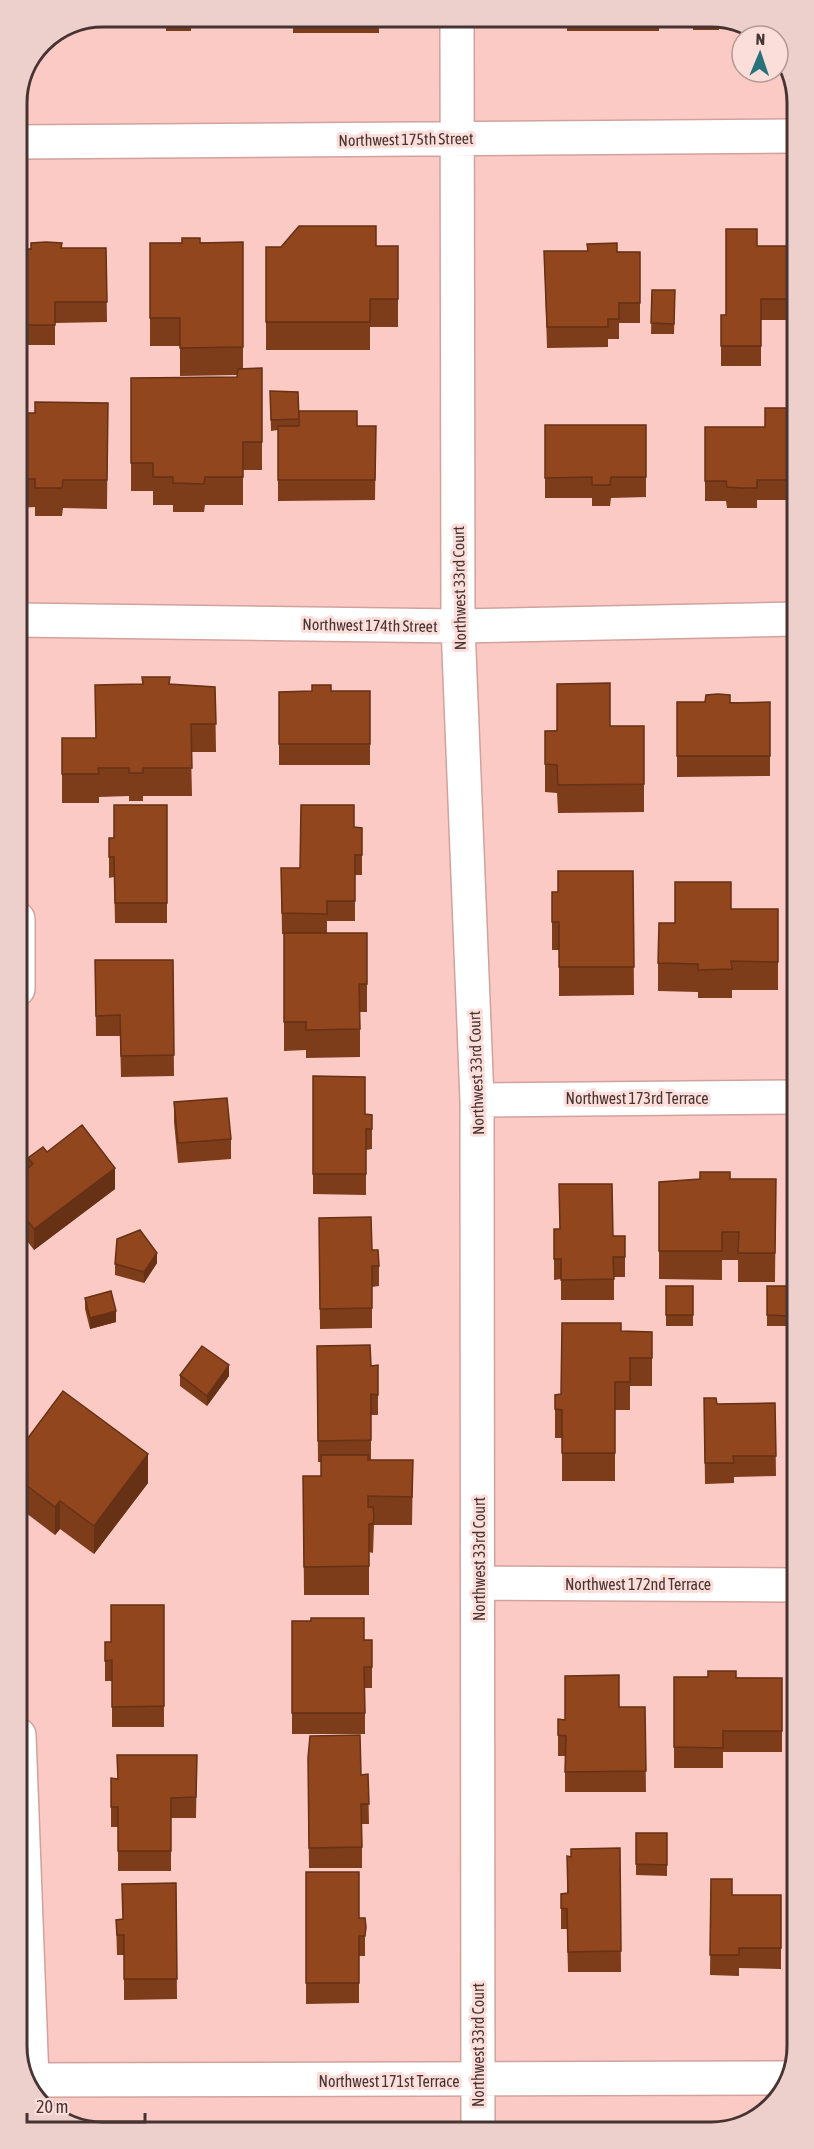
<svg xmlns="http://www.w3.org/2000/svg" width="814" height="2149" font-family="'Asap Condensed',sans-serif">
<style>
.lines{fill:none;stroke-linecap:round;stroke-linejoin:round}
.minor-casing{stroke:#d1a29d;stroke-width:36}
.minor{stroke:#fff;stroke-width:33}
.wall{fill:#7d3c1a}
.shaded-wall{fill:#663115}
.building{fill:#91461e;stroke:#663115;stroke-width:1.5}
.labels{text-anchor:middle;stroke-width:6;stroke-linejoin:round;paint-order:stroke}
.street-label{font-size:16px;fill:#473432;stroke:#fbddd9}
.rim{fill:none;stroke:#473432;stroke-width:3}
</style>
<rect width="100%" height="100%" fill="#fbcac4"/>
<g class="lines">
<g class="minor-casing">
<path id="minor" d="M 457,17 L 458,626 L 477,1100 L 478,2131
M 17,142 L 795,136
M 17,620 L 458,626 L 795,619
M 18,919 L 18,989
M 477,1100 L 796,1097
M 479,1583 L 797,1585
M 19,1735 L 32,2080
M 27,2080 L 787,2078"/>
</g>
<use href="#minor" class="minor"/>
</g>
<path class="wall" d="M 103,16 L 112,16 L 112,28 L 74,28 Z
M 166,17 L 223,17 L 223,20 L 191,20 L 191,31 L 166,31 Z
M 274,17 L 379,17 L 379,33 L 293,33 L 293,26 L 274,26 Z
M 567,17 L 659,17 L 659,31 L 567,31 Z
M 693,17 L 717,17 L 733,23 L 719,23 L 719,30 L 693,30 Z
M 739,26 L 749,30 L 739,30 Z
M 243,242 L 243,369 L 262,442 L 262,470 L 243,470 L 243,505 L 205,505 L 204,512 L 173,512 L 173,505 L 153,505 L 153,491 L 131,491 L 131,378 L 237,377 L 237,375 L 180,376 L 180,346 L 150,346 L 150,243 Z
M 398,246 L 398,327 L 370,327 L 370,350 L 266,350 L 266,247 Z
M 757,246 L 795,246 L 795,320 L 761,320 L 761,366 L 721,366 L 721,315 L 726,315 Z
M 106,248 L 107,322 L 55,323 L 55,345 L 17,345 L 17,249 Z
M 544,251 L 640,252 L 640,323 L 619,323 L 619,339 L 608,339 L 608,347 L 547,348 Z
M 652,290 L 675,290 L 674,334 L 651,334 Z
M 270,391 L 298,392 L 299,426 L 376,426 L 375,500 L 278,501 L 278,430 L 271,431 Z
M 108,403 L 107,509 L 63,508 L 62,516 L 35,516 L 35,507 L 17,508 L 17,413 L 35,413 Z
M 795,408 L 795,500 L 757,500 L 757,508 L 727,508 L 726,501 L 705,501 L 705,427 L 765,427 Z
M 545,425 L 646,425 L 646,497 L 611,498 L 610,506 L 592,506 L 592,498 L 545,498 Z
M 170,684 L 215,687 L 216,752 L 191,752 L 192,796 L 143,796 L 143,801 L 129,801 L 129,796 L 99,797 L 99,803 L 62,803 L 62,738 L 96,738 Z
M 370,691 L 370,765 L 279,765 L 279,692 Z
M 677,702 L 770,702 L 770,776 L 677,777 Z
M 610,726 L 644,726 L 644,812 L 558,813 L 557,793 L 545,792 L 545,731 Z
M 167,805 L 167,923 L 115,923 L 114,877 L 109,878 L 109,838 L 114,838 Z
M 354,827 L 362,855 L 362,875 L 355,875 L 355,921 L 327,921 L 327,933 L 367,933 L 367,1012 L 360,1012 L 360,1057 L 306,1058 L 306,1050 L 284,1051 L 284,934 L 282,934 L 281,868 L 300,868 Z
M 633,871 L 634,995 L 559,996 L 559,950 L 552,950 L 552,892 L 558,892 Z
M 731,909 L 778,909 L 778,990 L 732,990 L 732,998 L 698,998 L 698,992 L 658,991 L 658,963 L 675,923 Z
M 95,960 L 173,960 L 174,1076 L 121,1077 L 120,1036 L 96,1036 Z
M 313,1076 L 365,1114 L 372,1115 L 372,1149 L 366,1150 L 366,1195 L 313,1194 Z
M 174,1102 L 231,1139 L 231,1159 L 178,1163 L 174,1122 Z
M 47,1152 L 115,1189 L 34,1250 L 18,1229 L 18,1176 L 28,1168 L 28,1158 Z
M 730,1179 L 776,1179 L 775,1282 L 738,1282 L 738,1260 L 722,1260 L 722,1280 L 659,1279 L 659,1182 Z
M 319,1218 L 372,1250 L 379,1266 L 379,1286 L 372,1287 L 372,1328 L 320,1329 Z
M 554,1229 L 613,1236 L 625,1257 L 625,1277 L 614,1277 L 614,1300 L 561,1300 L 561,1279 L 554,1280 Z
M 157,1263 L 144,1283 L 115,1275 L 115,1264 Z
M 666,1286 L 693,1286 L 693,1326 L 666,1326 Z
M 767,1286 L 790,1286 L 790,1326 L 767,1326 Z
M 85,1298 L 116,1322 L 90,1329 L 85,1309 Z
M 621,1331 L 652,1332 L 652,1386 L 630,1386 L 630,1410 L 615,1410 L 615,1481 L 562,1481 L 562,1438 L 555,1438 L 555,1395 L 561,1394 Z
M 317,1346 L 371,1366 L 378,1395 L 378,1415 L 371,1415 L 371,1460 L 413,1460 L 412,1525 L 374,1525 L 373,1553 L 369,1552 L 369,1595 L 304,1595 L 303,1476 L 321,1476 L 321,1462 L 318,1462 Z
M 180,1375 L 229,1376 L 207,1406 L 180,1386 Z
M 704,1398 L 717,1404 L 775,1403 L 776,1476 L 734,1477 L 734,1483 L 705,1484 Z
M 19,1450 L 148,1483 L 94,1554 L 60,1529 L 55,1535 L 22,1510 L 22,1499 L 19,1496 Z
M 164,1605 L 164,1727 L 112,1727 L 112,1681 L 105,1681 L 105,1642 L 111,1642 Z
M 292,1621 L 364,1640 L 372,1640 L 372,1688 L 365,1688 L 365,1734 L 292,1734 Z
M 674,1677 L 782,1678 L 782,1752 L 723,1752 L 723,1768 L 674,1768 Z
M 619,1707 L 645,1707 L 646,1792 L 565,1792 L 565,1756 L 558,1756 L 558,1719 L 565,1720 Z
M 197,1755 L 196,1818 L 171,1818 L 171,1871 L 118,1871 L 118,1827 L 111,1827 L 111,1799 L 117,1779 Z
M 368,1774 L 369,1824 L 362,1824 L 362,1868 L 309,1868 L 308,1779 Z
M 636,1833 L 667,1833 L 667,1876 L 636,1875 Z
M 620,1848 L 621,1972 L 568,1972 L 567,1929 L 561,1929 L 561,1894 L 567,1893 L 571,1857 Z
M 306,1872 L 359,1918 L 365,1918 L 365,1956 L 359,1956 L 359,2003 L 306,2004 Z
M 711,1879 L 732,1895 L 781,1895 L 781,1969 L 739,1968 L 739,1976 L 710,1975 Z
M 176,1883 L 177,1999 L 124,2000 L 124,1955 L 117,1955 L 116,1920 L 123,1919 Z"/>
<path class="shaded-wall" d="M 115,1168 L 115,1189 L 34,1250 L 34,1229 Z
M 157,1253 L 157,1263 L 144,1283 L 144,1272 Z
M 116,1311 L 116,1322 L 90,1329 L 90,1318 Z
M 229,1365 L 229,1376 L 207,1406 L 207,1396 Z
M 148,1454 L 148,1483 L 94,1554 L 94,1526 Z
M 60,1501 L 60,1529 L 55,1535 L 55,1507 Z"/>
<path class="building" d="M 299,226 L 376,226 L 376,246 L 398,246 L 398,299 L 370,299 L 370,322 L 266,322 L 266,247 L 281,247 Z
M 726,229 L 757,229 L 757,246 L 795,246 L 795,299 L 761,299 L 761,346 L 721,346 L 721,315 L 726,315 Z
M 182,238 L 200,238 L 200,243 L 243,242 L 243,347 L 180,348 L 180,318 L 150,318 L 150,243 L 182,243 Z
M 46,242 L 62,243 L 61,248 L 106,248 L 107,302 L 55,302 L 55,325 L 17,325 L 17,249 L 31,249 L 31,243 Z
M 617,243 L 617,252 L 640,252 L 640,303 L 619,303 L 619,319 L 608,319 L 608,327 L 547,327 L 544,251 L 588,251 L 587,244 Z
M 652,290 L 675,290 L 674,324 L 651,323 Z
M 262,368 L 262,442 L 243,442 L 243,477 L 205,477 L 204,484 L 173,483 L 173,477 L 153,477 L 153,463 L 131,463 L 131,378 L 237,377 L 238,369 Z
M 270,391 L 298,392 L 299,419 L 271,420 Z
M 35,402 L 108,403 L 107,480 L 63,480 L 62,488 L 35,488 L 35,479 L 17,479 L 17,413 L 35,413 Z
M 765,408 L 795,408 L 795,480 L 757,480 L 757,488 L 742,488 L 727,487 L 726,481 L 705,481 L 705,427 L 765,427 Z
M 299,411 L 357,411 L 357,426 L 376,426 L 375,480 L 278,480 L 278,426 L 299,426 Z
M 545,425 L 646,425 L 646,477 L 611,477 L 610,485 L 592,485 L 592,477 L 545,478 Z
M 142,677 L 170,677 L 169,684 L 215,687 L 216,724 L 191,724 L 192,768 L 143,768 L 143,773 L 129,773 L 129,768 L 98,768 L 99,774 L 62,774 L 62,738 L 96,738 L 95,685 L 143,684 Z
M 610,683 L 610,726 L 644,726 L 644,784 L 558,785 L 557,765 L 545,764 L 545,731 L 557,731 L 557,684 Z
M 312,685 L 331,685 L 331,691 L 370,691 L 370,744 L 279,744 L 279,692 L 312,691 Z
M 718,694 L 730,695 L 730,703 L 770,702 L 770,756 L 677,756 L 677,702 L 705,702 L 706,695 Z
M 114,805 L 167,805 L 167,903 L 115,903 L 114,857 L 109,857 L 109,838 L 114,838 Z
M 301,805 L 354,805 L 354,827 L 362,828 L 362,855 L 355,855 L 355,901 L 327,901 L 327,914 L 282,913 L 281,868 L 300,868 Z
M 558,871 L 633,871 L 634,967 L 559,967 L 559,922 L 552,922 L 552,892 L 558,892 Z
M 675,882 L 731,882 L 731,909 L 778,909 L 778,962 L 731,961 L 732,969 L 698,970 L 698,964 L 658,963 L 659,923 L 675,923 Z
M 284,933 L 367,933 L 367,984 L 359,984 L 360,1029 L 306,1030 L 306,1022 L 284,1022 Z
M 95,960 L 173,960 L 174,1055 L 121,1056 L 120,1015 L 96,1016 Z
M 313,1076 L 365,1077 L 365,1114 L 372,1115 L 372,1129 L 366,1129 L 366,1174 L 313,1174 Z
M 227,1098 L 231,1139 L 178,1143 L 174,1102 Z
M 82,1125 L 115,1168 L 34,1229 L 18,1209 L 18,1176 L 33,1164 L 28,1158 L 43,1147 L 47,1152 Z
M 700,1172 L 730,1172 L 730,1179 L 776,1179 L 775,1253 L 738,1253 L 739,1232 L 722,1232 L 722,1251 L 659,1251 L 659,1182 L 700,1179 Z
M 559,1184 L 612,1184 L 613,1236 L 625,1236 L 625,1257 L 613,1257 L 614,1279 L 561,1280 L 561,1259 L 554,1259 L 554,1229 L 560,1229 Z
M 371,1217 L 372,1250 L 378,1250 L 379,1266 L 372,1266 L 372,1308 L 320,1309 L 319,1218 Z
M 140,1230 L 157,1253 L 144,1272 L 115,1264 L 117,1239 Z
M 666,1286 L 693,1286 L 693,1315 L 666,1315 Z
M 767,1286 L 790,1286 L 790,1316 L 767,1315 Z
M 111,1291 L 116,1311 L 90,1318 L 85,1298 Z
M 562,1323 L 621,1323 L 621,1331 L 652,1332 L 652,1358 L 630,1358 L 630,1382 L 615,1382 L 615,1453 L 562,1453 L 562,1410 L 555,1409 L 555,1395 L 561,1394 Z
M 370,1345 L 371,1366 L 378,1365 L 378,1395 L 371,1394 L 371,1440 L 318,1441 L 317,1346 Z
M 202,1346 L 229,1365 L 207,1396 L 180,1375 Z
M 63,1391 L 148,1454 L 94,1526 L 60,1501 L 55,1507 L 22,1482 L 28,1475 L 19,1468 L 19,1450 Z
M 704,1398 L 716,1398 L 717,1404 L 775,1403 L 776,1456 L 733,1456 L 734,1463 L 705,1463 Z
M 321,1455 L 368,1455 L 368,1460 L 413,1460 L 412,1497 L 368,1496 L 368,1507 L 373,1507 L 374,1516 L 373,1524 L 369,1524 L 369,1566 L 304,1567 L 303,1476 L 321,1476 Z
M 111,1605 L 164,1605 L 164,1706 L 112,1707 L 112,1660 L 105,1661 L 105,1642 L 111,1642 Z
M 311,1618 L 364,1618 L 364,1640 L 372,1640 L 372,1667 L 364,1667 L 365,1713 L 292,1713 L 292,1621 L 311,1621 Z
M 708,1671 L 736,1671 L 736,1678 L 782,1678 L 782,1731 L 723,1731 L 723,1748 L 674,1747 L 674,1677 L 708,1677 Z
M 619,1675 L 619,1707 L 645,1707 L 646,1771 L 565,1772 L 566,1736 L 558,1735 L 558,1719 L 565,1720 L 565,1676 Z
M 360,1735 L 361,1775 L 368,1774 L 369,1804 L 361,1804 L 362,1847 L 309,1848 L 308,1758 L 310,1736 Z
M 117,1755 L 197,1755 L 196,1797 L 171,1798 L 171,1851 L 118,1851 L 118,1807 L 111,1807 L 111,1778 L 118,1779 Z
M 636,1833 L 667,1833 L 667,1865 L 636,1864 Z
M 620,1848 L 621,1951 L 568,1952 L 567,1909 L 561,1908 L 561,1894 L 568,1893 L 567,1856 L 571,1857 L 571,1849 Z
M 306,1872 L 359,1872 L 359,1918 L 365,1918 L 366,1927 L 365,1936 L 359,1936 L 359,1983 L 306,1983 Z
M 711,1879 L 732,1879 L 732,1895 L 781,1895 L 781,1948 L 739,1948 L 739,1955 L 710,1955 Z
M 176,1883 L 177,1979 L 124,1979 L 124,1935 L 117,1935 L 116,1920 L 123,1919 L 122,1884 Z"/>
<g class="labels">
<g class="street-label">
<text transform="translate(406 139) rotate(-1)" y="6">Northwest 175th Street</text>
<text transform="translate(459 588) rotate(-91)" y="6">Northwest 33rd Court</text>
<text transform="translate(370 625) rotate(1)" y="6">Northwest 174th Street</text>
<text transform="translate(476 1073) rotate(-92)" y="6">Northwest 33rd Court</text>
<text x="637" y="1104">Northwest 173rd Terrace</text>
<text transform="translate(479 1559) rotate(-90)" y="6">Northwest 33rd Court</text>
<text x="638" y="1590">Northwest 172nd Terrace</text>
<text transform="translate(478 2045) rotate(-90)" y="6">Northwest 33rd Court</text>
<text x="389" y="2087">Northwest 171st Terrace</text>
</g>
</g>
<path d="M0 0H814V2149H0ZM103 27H711A76 76 0 0 1 787 103V2046A76 76 0 0 1 711 2122H103A76 76 0 0 1 27 2046V103A76 76 0 0 1 103 27Z" fill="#edcfcc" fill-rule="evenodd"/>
<path class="rim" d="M103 27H711A76 76 0 0 1 787 103V2046A76 76 0 0 1 711 2122H103A76 76 0 0 1 27 2046V103A76 76 0 0 1 103 27Z"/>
<g transform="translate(760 54) rotate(2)"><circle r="28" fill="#fbddd9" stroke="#b39996" stroke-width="1.5"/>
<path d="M0-4.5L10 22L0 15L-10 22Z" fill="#28727a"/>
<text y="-9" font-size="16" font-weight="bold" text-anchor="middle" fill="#473432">N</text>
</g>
<path d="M27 2113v9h118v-9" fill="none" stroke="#473432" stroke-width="3"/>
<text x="36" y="2113" font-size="18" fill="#473432" stroke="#fbddd9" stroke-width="4.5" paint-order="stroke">20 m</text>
</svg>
